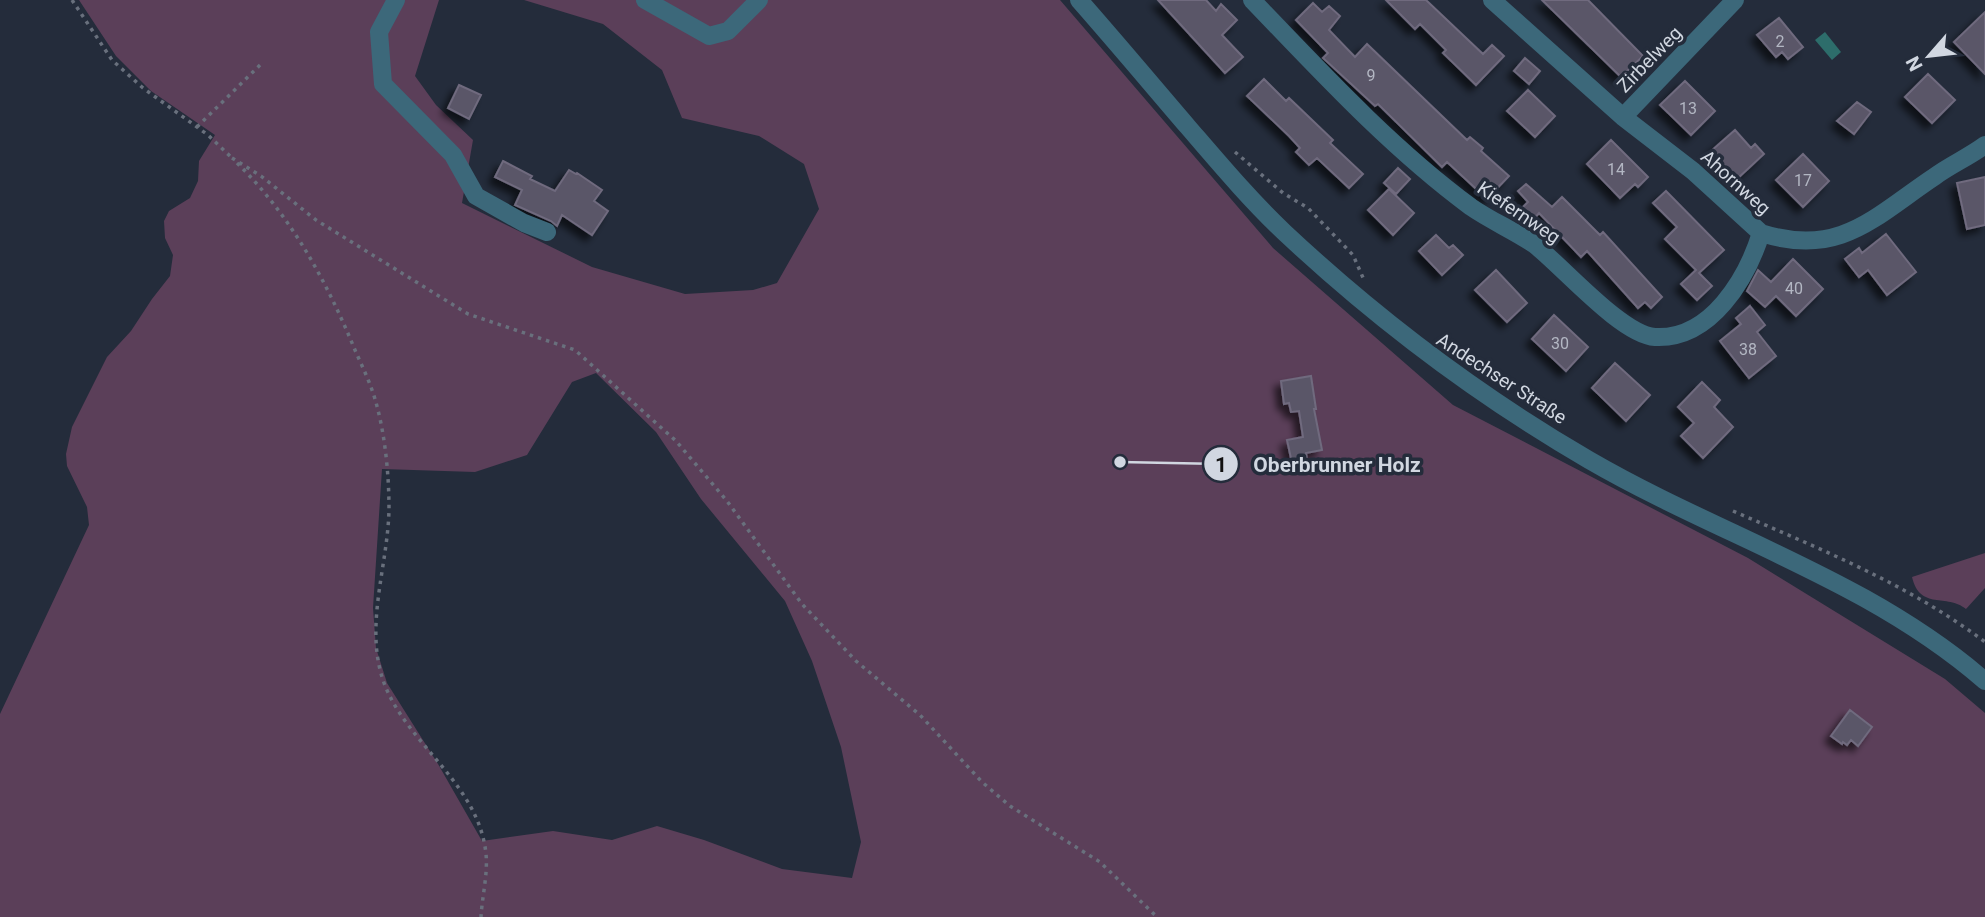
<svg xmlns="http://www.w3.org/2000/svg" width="1985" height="917" font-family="Roboto,sans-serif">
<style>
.green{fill:#5b3f59;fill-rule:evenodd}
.water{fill:#2d6d6b}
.building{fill:#5a5668;stroke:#6f6a7e;stroke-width:2;filter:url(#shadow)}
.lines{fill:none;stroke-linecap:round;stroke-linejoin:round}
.path{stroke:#69707d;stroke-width:3.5;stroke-dasharray:3.5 5;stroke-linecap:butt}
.minor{stroke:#3c687a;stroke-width:18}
.labels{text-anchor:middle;stroke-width:7;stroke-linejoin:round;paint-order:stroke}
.number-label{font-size:16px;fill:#b3b7c3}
.street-label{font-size:19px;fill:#d1d7e1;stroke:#242c3b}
.leader{fill:none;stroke:#d1d7e1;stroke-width:2.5}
.callout-dot{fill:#d1d7e1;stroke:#242c3b;stroke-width:2.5}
.mark-label{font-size:21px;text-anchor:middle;font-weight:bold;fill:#111}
.callout-label{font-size:21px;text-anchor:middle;font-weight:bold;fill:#d1d7e1;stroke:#242c3b;stroke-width:7;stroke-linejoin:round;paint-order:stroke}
</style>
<defs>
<filter id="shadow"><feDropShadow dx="-6" dy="6" stdDeviation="3.5" flood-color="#0009"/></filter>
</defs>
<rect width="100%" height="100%" fill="#242c3b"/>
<path class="green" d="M 79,0 L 439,0 L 415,76 L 436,105 L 473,140 L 462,203 L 592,267 L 685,294 L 753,290 L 777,283 L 819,209 L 804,164 L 759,136 L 682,118 L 662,70 L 603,24 L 524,0 L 1060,0 L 1273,248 L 1453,405 L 1748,558 L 1945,679 L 1985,713 L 1985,917 L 0,917 L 0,714 L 89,525 L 87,507 L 67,466 L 66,454 L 72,427 L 107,357 L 131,331 L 152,299 L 170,276 L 173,255 L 165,238 L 164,221 L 169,211 L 190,198 L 198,181 L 199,161 L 215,135 L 151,91 L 116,56 ZM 596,373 L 656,432 L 701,499 L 785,601 L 812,661 L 841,747 L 861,842 L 852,878 L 782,869 L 704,840 L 657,826 L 612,840 L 553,831 L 482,841 L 438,764 L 387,683 L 376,648 L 373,608 L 382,469 L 475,472 L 527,455 L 572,382 Z
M 1985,553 L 1985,588 L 1966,609 C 1947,593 1920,611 1912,577 Z"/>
<path class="water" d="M 1825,32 L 1841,52 L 1832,60 L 1815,40 Z"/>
<path class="building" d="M 1158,0 L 1206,0 L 1216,11 L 1221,4 L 1237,20 L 1222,35 L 1243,57 L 1225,73 Z
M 1386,0 L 1426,0 L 1483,54 L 1492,45 L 1504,56 L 1476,85 L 1443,53 L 1446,50 L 1420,24 L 1415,29 Z
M 1542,0 L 1588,0 L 1643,56 L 1621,77 Z
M 1313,3 L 1322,12 L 1329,6 L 1340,16 L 1329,30 L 1355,57 L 1367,44 L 1467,140 L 1470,137 L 1483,148 L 1481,151 L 1509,176 L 1487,199 L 1447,162 L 1442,167 L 1378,104 L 1375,106 L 1323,58 L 1328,53 L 1296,20 Z
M 1985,12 L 1985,74 L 1954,42 Z
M 1779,18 L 1803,47 L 1788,59 L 1782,52 L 1776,57 L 1757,35 Z
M 1525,58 L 1540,71 L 1529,84 L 1514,71 Z
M 1928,74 L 1955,100 L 1932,123 L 1905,97 Z
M 1264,79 L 1286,101 L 1289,98 L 1333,140 L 1330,143 L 1363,174 L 1349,188 L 1317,158 L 1309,165 L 1296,152 L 1300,148 L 1289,136 L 1247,96 Z
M 1685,81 L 1715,111 L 1691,135 L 1660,105 Z
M 459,85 L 481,95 L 469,119 L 448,108 Z
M 1528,90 L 1555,116 L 1535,137 L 1507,111 Z
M 1857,102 L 1871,112 L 1854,134 L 1837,121 Z
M 1735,130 L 1751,148 L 1755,144 L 1764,154 L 1737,179 L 1711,151 Z
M 1611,140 L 1648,177 L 1638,187 L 1635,184 L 1620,198 L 1587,164 Z
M 1803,154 L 1829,181 L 1803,207 L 1776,180 Z
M 503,161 L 532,176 L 530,179 L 555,191 L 569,170 L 576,174 L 577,173 L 602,190 L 594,201 L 608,211 L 592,235 L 562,215 L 557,226 L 551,221 L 515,205 L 522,190 L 495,177 Z
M 1398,168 L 1410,179 L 1396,194 L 1384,183 Z
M 1985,177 L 1985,225 L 1967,229 L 1957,183 Z
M 1526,184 L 1552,207 L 1562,197 L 1600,235 L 1603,232 L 1662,297 L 1651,308 L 1645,302 L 1638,308 L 1587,251 L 1581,257 L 1539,213 L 1534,219 L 1522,208 L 1528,202 L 1518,191 Z
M 1389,189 L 1414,213 L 1393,235 L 1368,210 Z
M 1666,191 L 1724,250 L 1699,273 L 1712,286 L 1697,300 L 1681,284 L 1696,270 L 1665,239 L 1677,227 L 1653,203 Z
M 1886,234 L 1916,272 L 1887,295 L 1868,270 L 1859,277 L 1845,259 L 1859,248 L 1862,253 Z
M 1436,235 L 1449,248 L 1453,245 L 1463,255 L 1442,275 L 1419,251 Z
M 1793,259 L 1823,289 L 1796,316 L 1776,296 L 1765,307 L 1747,291 L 1758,270 L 1771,282 Z
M 1496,270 L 1527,303 L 1507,322 L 1475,290 Z
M 1750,306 L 1765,325 L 1757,332 L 1776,356 L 1749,378 L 1720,341 L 1741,324 L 1736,318 Z
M 1554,315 L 1588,347 L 1566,371 L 1532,339 Z
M 1615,363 L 1650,395 L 1626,421 L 1592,388 Z
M 1311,376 L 1316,409 L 1314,409 L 1322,450 L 1306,453 L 1307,460 L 1292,463 L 1287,440 L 1303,437 L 1299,411 L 1291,412 L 1289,403 L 1284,404 L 1281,381 Z
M 1702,382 L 1720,400 L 1714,407 L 1733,427 L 1703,458 L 1681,436 L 1694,423 L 1678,407 Z
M 1850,710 L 1872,727 L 1858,746 L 1851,740 L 1847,745 L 1843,742 L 1842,744 L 1831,736 Z"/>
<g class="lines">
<path class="path" d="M 72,0 L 112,60 L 143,88 L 208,135 L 232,158
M 197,127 L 260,65
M 1235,152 L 1283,193 L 1308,208 L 1353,255 L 1364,280
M 232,158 L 261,176 L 316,220 L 468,314 L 575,350 L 676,441 L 727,501 L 802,604 L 856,661 L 920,715 L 982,782 L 1010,806 L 1100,862 L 1157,917
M 237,163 C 291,216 326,280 355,350 C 362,366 370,382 375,399 C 385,433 389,474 389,509 C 388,568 362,630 386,688 C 411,747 479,785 486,854 C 488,874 482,897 481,917
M 1733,511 C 1820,549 1908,584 1985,642"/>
<path class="minor" d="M 396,0 L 379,32 L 383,84 L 453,155 L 476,196 L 524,223 L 547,232
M 645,0 L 709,36 L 728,31 L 759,0
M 1079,0 C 1116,42 1152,85 1188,127 C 1219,163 1250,200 1285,233 C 1378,320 1479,396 1589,460 C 1720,536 1869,580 1985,681
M 1252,0 C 1321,72 1391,148 1471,207 C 1491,221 1515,231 1535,245 C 1564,268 1622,335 1655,337 C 1711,340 1747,278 1761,233
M 1492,0 L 1623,117 L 1693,171 L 1761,233 C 1840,258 1874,217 1934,177 C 1950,165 1969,157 1985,145
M 1623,117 L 1735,0"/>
</g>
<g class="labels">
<g class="number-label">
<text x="1780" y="47">2</text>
<text x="1371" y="81">9</text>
<text x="1688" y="114">13</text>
<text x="1616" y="175">14</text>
<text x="1803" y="186">17</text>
<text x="1794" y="294">40</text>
<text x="1560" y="349">30</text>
<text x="1748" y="355">38</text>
</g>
<g class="street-label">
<text transform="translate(1649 59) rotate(-46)" y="7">Zirbelweg</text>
<text transform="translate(1736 182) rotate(42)" y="7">Ahornweg</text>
<text transform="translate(1519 212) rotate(34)" y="7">Kiefernweg</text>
<text transform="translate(1502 378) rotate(33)" y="7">Andechser Straße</text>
</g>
</g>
<path class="leader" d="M1120 462L1221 464"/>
<g class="callout-dot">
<circle cx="1120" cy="462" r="7"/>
<circle cx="1221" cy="464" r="18"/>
</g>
<g class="mark-label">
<text x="1221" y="472">1</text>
</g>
<g class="callout-label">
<text x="1337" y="472">Oberbrunner Holz</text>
</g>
<g transform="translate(1929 56) rotate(242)" stroke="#242c3b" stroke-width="5" paint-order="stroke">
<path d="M0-5L12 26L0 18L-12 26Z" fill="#d1d7e1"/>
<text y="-10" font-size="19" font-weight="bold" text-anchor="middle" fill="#d1d7e1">N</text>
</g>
</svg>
